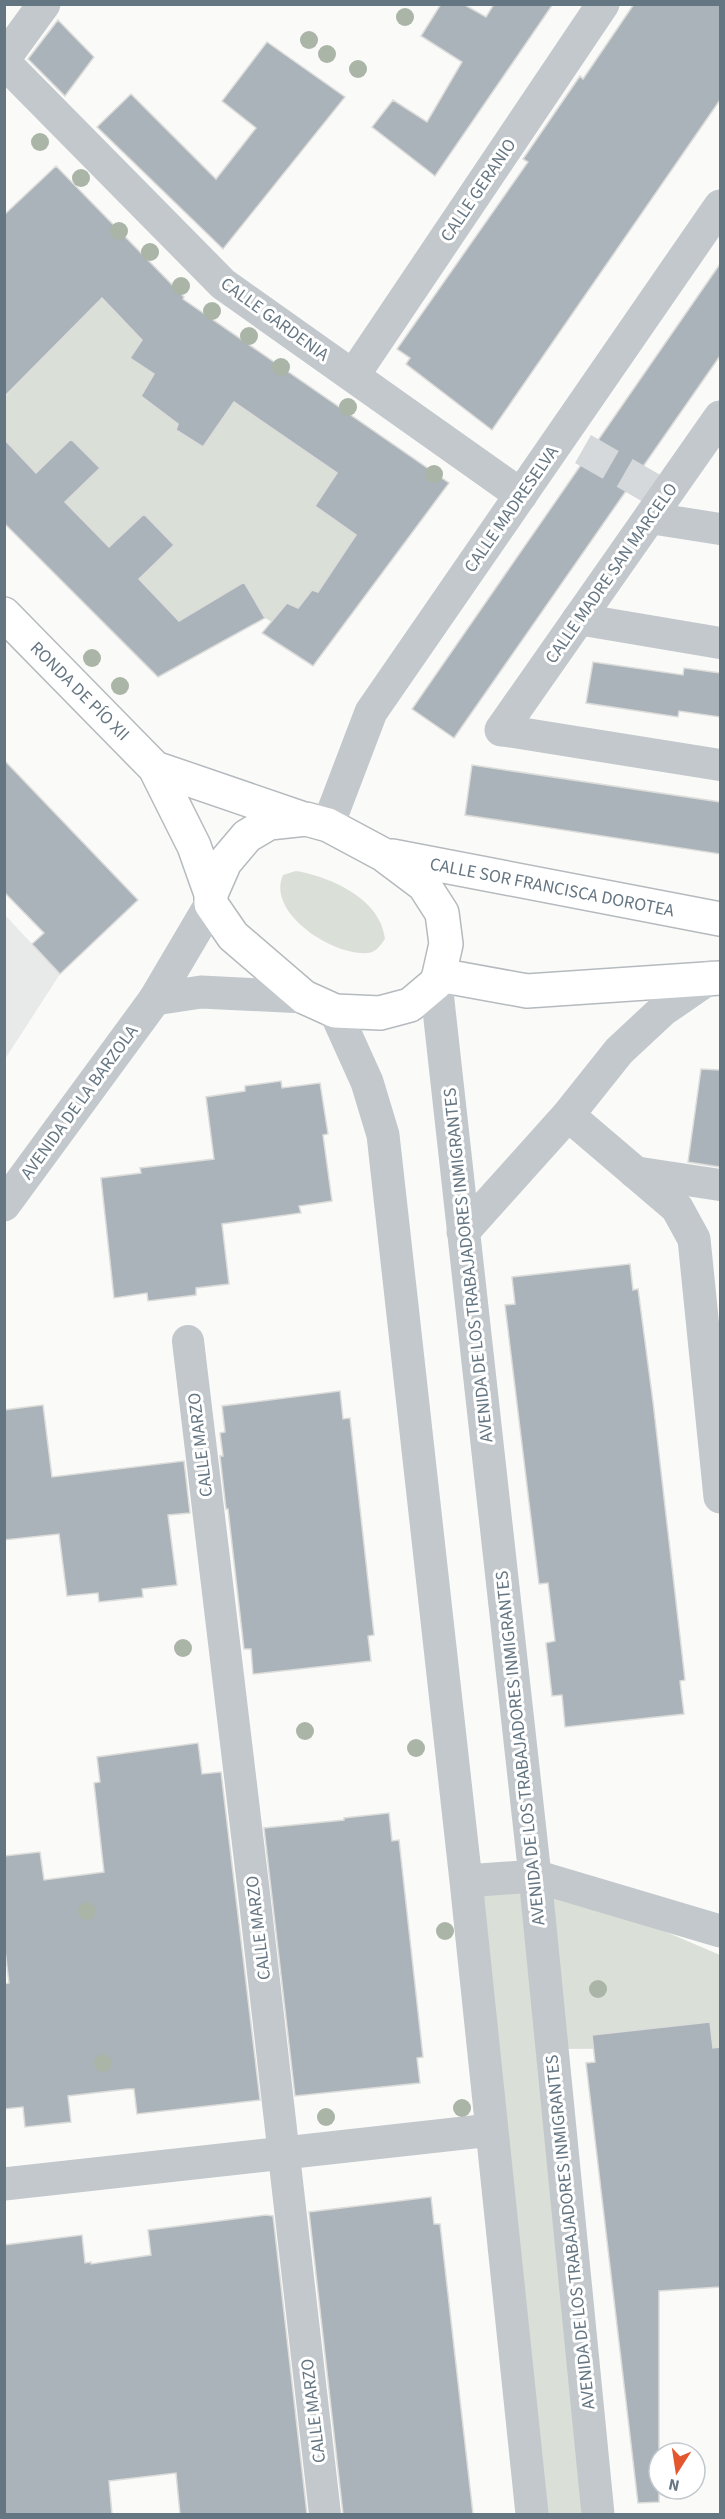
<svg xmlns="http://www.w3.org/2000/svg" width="725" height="2519" font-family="'Source Sans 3',sans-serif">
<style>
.built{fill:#e8e9e9}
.green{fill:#dadfd7}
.building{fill:#aab3b9;stroke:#dcdcda;stroke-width:1.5}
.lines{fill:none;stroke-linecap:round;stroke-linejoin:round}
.pedestrian-tunnel{stroke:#d5d9db;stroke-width:32;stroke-dasharray:32 16;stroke-linecap:butt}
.primary-casing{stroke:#b5babe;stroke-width:36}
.pedestrian{stroke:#c3c8cc;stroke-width:32}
.minor{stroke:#c3c8cc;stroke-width:33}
.tertiary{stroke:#c3c8cc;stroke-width:33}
.primary{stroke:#fff;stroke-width:33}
.tree{fill:#aab4a7}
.labels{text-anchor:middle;stroke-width:6;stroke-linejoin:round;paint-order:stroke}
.street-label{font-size:18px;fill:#657683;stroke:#fff}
</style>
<rect width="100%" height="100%" fill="#fafaf8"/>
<path class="built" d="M 5,915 L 60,974 L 5,1059 Z"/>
<path class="green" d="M 68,263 L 142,340 L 131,358 L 154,374 L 141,396 L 178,424 L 176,430 L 203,447 L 234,402 L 337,473 L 315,506 L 356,535 L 318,592 L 312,590 L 298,608 L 272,622 L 265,618 L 244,582 L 179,621 L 135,575 L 173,544 L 144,514 L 109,547 L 62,499 L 70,491 L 74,493 L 100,468 L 71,439 L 36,473 L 14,449 L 5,457 L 5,397 L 78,322 Z
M 296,871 C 331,877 381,899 385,939 C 380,946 375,953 367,953 C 333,956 266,913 283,875 Z
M 535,1876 L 720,1955 L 720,2064 L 718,2048 L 552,2049 L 598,2514 L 533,2514 L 466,1881 Z"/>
<path class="building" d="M 441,4 L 463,4 L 486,17 L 494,4 L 553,4 L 435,176 L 372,127 L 393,100 L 427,122 L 462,62 L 421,36 Z
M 634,4 L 720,4 L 720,100 L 492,430 L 406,364 L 410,358 L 397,349 L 528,162 L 523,159 L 580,76 L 583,79 Z
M 58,20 L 94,57 L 65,96 L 28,59 Z
M 267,42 L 345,97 L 223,249 L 97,127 L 131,94 L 216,179 L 256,128 L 222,101 Z
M 56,166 L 184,297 L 183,299 L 449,483 L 313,666 L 262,633 L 287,603 L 298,608 L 312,590 L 318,592 L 356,535 L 315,506 L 337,473 L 234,402 L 203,447 L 176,430 L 178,424 L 141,396 L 154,374 L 130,358 L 142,340 L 102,298 L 4,397 L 4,215 Z
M 720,264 L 720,356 L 454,738 L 412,709 Z
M 4,439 L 36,473 L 71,439 L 100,468 L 65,502 L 109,547 L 144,514 L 174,545 L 139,579 L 179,621 L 244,582 L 265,618 L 158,677 L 4,523 Z
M 593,662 L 683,675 L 684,668 L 720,673 L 720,717 L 679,711 L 678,717 L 586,703 Z
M 4,760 L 138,900 L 60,974 L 32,944 L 44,933 L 4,892 Z
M 472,765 L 720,802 L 720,854 L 465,815 Z
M 701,1069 L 720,1070 L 720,1167 L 688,1162 Z
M 281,1081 L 282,1088 L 320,1083 L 328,1134 L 323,1135 L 332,1201 L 299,1206 L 301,1213 L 222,1224 L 229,1284 L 196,1288 L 196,1295 L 148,1301 L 147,1293 L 114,1298 L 101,1178 L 141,1173 L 140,1168 L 214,1159 L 206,1097 L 245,1091 L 245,1086 Z
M 630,1264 L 633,1290 L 638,1289 L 653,1402 L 685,1680 L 680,1681 L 684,1714 L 565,1727 L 562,1695 L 552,1696 L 546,1643 L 555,1641 L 548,1583 L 539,1584 L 505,1305 L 515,1304 L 512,1277 Z
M 340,1391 L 343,1419 L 350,1418 L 374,1635 L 368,1636 L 371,1661 L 253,1674 L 251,1649 L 244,1649 L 228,1509 L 226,1509 L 220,1456 L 223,1456 L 220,1433 L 225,1432 L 222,1406 Z
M 43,1405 L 52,1477 L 184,1461 L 190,1513 L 168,1515 L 177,1585 L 142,1589 L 143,1597 L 99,1602 L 98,1593 L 67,1596 L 59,1534 L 4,1540 L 4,1410 Z
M 198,1743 L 202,1774 L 221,1772 L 260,2100 L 137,2114 L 134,2089 L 128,2089 L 68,2096 L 71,2122 L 25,2127 L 23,2107 L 4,2109 L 4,1984 L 9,1983 L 4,1942 L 4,1856 L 40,1852 L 44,1880 L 104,1872 L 94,1783 L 100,1782 L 97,1757 Z
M 389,1813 L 392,1841 L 399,1840 L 423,2057 L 417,2058 L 420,2083 L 295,2096 L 264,1828 L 344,1820 L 344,1818 Z
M 710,2022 L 713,2048 L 720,2047 L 720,2287 L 659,2291 L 659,2502 L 638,2503 L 586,2063 L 595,2062 L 592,2035 Z
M 431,2197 L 434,2224 L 440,2224 L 473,2514 L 343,2514 L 309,2212 Z
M 266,2215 L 273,2216 L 307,2514 L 180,2514 L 176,2473 L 109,2481 L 112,2514 L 4,2514 L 4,2245 L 82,2235 L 85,2263 L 91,2262 L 91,2264 L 151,2255 L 148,2230 Z"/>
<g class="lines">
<path class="pedestrian-tunnel" d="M 583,449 L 665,496"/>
<g class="primary-casing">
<path id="primary" d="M 4,614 L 155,768 L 194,846 L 211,894
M 155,768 L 301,818
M 306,819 L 328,825 L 384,855 L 424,885 L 442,913 L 446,944 L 439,975 L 436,983 L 410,1005 L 380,1013 L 335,1011 L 304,997 L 233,936 L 211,904 L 211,894 L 225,862 L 247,836 L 269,823 Z
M 392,856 L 720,919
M 439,975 L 527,991 L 720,978"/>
</g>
<path class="pedestrian" d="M 650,518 L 720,529
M 578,619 L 720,643
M 501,730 L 720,765
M 634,1172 L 720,1185
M 188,1341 L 255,1902 L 325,2514"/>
<path class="minor" d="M 4,59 L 44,4
M 4,62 L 223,284 L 521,495
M 353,376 L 603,4
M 501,730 L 720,417
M 436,983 L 535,1876 L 598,2514
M 335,1011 L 367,1082 L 383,1135 L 466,1881 L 532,2514
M 568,1115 L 677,1208 L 694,1239 L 720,1497
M 4,1205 L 155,999
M 463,1232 L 568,1115 L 619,1051 L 663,1010 L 711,977
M 466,1881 L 535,1876 L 720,1931
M 4,2184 L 491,2130"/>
<path class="tertiary" d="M 328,825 L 371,712 L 720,206
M 155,999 L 201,992 L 304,997
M 155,999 L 211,904"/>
<use href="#primary" class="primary"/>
</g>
<g class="tree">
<circle cx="405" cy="17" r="9"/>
<circle cx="309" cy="40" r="9"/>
<circle cx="327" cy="54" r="9"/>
<circle cx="358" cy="69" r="9"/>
<circle cx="40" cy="142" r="9"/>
<circle cx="81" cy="178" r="9"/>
<circle cx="119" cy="231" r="9"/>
<circle cx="150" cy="252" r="9"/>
<circle cx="181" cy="286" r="9"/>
<circle cx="212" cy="311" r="9"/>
<circle cx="249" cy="336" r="9"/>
<circle cx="281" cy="367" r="9"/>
<circle cx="348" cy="407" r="9"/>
<circle cx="434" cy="474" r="9"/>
<circle cx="92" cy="658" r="9"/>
<circle cx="120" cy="686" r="9"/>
<circle cx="183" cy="1648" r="9"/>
<circle cx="305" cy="1731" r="9"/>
<circle cx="416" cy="1748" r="9"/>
<circle cx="87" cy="1911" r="9"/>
<circle cx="445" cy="1931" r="9"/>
<circle cx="598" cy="1989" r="9"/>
<circle cx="103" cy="2063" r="9"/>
<circle cx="462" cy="2108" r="9"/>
<circle cx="326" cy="2117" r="9"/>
</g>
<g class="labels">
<g class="street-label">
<text transform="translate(478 190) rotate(-56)" y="6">CALLE GERANIO</text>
<text transform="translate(275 319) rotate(36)" y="6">CALLE GARDENIA</text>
<text transform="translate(511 509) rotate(-55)" y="6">CALLE MADRESELVA</text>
<text transform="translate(611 573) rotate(-55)" y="6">CALLE MADRE SAN MARCELO</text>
<text transform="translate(80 691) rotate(45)" y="6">RONDA DE PÍO XII</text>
<text transform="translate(552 887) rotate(11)" y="6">CALLE SOR FRANCISCA DOROTEA</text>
<text transform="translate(79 1102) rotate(-54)" y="6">AVENIDA DE LA BARZOLA</text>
<text transform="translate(468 1265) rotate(-96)" y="6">AVENIDA DE LOS TRABAJADORES INMIGRANTES</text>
<text transform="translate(200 1445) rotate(-97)" y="6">CALLE MARZO</text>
<text transform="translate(520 1748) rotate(-96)" y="6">AVENIDA DE LOS TRABAJADORES INMIGRANTES</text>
<text transform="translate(258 1928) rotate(-97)" y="6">CALLE MARZO</text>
<text transform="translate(570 2232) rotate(-96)" y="6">AVENIDA DE LOS TRABAJADORES INMIGRANTES</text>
<text transform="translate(313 2411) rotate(-97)" y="6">CALLE MARZO</text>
</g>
</g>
<rect width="725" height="2519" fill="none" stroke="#657683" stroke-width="12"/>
<g transform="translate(677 2471) rotate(192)"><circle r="28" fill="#ffffff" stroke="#c1c8cd" stroke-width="1.5"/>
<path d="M0-4.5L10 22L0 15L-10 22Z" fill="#e4572e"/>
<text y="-9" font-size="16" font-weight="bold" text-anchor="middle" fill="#657683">N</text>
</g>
</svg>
